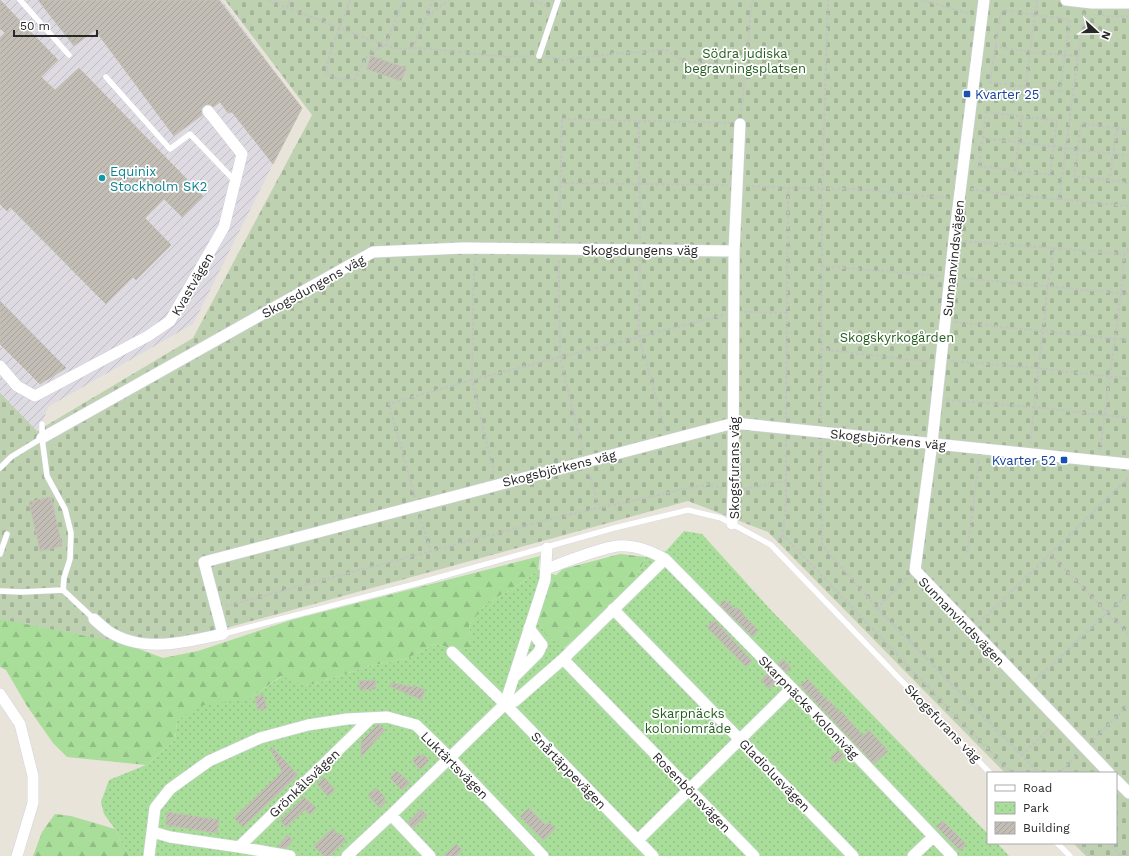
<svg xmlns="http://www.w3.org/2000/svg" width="1129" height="856" font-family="'Work Sans',sans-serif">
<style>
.industrial{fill:url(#industrial-furrows)}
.forest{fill:url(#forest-firs)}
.cemetery{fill:url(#cemetery-stones)}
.park{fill:url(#park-dots)}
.building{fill:url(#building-hatch);stroke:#c4c0b4}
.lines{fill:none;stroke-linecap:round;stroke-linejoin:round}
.service-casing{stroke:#d0d1e0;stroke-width:6}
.minor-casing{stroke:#d0d1e0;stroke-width:12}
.path{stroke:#c3c3c3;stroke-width:2;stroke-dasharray:3 2;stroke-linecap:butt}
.service{stroke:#fff;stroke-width:5.5}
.minor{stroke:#fff;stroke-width:11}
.transit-dot{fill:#1a4fb4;stroke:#fff;stroke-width:1.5}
.culture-dot{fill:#0f9aa8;stroke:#fff;stroke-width:1.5}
.labels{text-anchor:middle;stroke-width:3.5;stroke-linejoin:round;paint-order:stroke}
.park-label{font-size:13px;fill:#245e1e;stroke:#fff}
.transit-label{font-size:13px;fill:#164399;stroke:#fff;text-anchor:start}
.culture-label{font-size:13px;fill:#0d838f;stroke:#fff;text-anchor:start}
.street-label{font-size:13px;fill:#282828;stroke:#fff}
</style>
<defs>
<pattern id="industrial-furrows" width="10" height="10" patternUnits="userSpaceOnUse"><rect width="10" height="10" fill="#dddae2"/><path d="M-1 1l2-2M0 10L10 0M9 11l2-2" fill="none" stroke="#bebbc2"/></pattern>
<pattern id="forest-firs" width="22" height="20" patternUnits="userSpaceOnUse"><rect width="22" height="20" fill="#a9dd9a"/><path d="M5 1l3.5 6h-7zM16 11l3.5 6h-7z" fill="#91be85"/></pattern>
<pattern id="cemetery-stones" width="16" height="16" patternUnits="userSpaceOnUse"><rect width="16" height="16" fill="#bed2b2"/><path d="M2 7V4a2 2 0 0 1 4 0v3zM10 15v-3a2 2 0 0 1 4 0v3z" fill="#a3b499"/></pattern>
<pattern id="park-dots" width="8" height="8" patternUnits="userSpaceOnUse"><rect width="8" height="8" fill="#a9dd9a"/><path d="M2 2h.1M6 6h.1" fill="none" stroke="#91be85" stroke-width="1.8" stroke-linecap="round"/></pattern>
<pattern id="building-hatch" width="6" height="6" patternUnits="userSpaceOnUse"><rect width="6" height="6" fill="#c2beb6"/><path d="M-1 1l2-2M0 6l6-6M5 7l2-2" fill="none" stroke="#a7a39c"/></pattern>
</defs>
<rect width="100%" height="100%" fill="#e9e4da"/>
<path class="industrial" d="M 0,0 L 222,0 L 302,108 L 268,174 L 193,324 L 48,407 L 42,424 L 37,431 L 0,395 Z"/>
<path class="forest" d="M 620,554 L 646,557 L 634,582 L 613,602 L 589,627 L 564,648 L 546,636 L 538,621 L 547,585 L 556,575 L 563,569 Z
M 540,556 L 538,570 L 527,579 L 511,590 L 499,596 L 483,607 L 469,626 L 471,635 L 470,648 L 458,650 L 435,644 L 408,658 L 370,666 L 307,686 L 281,676 L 249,699 L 177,722 L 175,740 L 146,765 L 67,757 L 53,743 L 27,706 L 6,670 L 0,667 L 0,605 L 91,631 L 163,658 L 198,651 L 291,620 Z
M 55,814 L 71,816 L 115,829 L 129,856 L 33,856 L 42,832 Z"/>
<path class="cemetery" d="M 225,0 L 1129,0 L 1129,856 L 1086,856 L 1073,843 L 1116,843 L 1116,773 L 1005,773 L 768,532 L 688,501 L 150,649 L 0,619 L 0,393 L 37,431 L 193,338 L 312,115 Z"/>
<path class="park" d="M 684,531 L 702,534 L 768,607 L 988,834 L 988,843 L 997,843 L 1009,856 L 129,856 L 115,829 L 104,814 L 101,802 L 109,780 L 146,765 L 175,740 L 177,722 L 197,706 L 249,699 L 282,676 L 307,686 L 370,666 L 408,658 L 435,644 L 458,650 L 469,648 L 471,635 L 469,626 L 483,607 L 499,596 L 511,590 L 527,579 L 538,570 L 556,575 L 547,585 L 538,621 L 546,636 L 565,648 L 589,627 L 613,602 L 634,582 L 646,557 L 666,551 Z"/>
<path class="building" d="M 0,0 L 58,60 L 41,77 L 55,90 L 79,68 L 203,196 L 182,217 L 164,199 L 145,218 L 171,245 L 136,280 L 133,277 L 106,304 L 10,207 L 7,211 L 0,204 L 0,38 L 5,33 L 0,28 Z
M 38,0 L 219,0 L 302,108 L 273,164 L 232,112 L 228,113 L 220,102 L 213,107 L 210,104 L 204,105 L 201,109 L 202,115 L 174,136 L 95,30 L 74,46 Z
M 371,56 L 406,68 L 401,81 L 367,69 Z
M 0,301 L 66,368 L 40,384 L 0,344 Z
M 51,497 L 62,546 L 40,551 L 29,502 Z
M 725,600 L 735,609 L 737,607 L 744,614 L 743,615 L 758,630 L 753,637 L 720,605 Z
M 714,620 L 752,661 L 746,667 L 707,627 Z
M 783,659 L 791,668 L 786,672 L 778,664 Z
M 768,673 L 776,682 L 769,689 L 761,680 Z
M 808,679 L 828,702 L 829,700 L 839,712 L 841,711 L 863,736 L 869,730 L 888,751 L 874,764 L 800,685 Z
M 375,680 L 375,689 L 360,690 L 359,681 Z
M 391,683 L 414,687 L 415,686 L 425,690 L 421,700 L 390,686 Z
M 263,695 L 267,708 L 258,710 L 255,697 Z
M 378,724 L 385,730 L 361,757 L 361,742 Z
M 272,747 L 298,775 L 243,827 L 234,818 L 282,772 L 270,748 Z
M 838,750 L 844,756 L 836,764 L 830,758 Z
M 419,754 L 421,756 L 423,754 L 429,760 L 421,770 L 412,761 Z
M 397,771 L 410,783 L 402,790 L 390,778 Z
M 324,777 L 335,790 L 328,796 L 317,784 Z
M 376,788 L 385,797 L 384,799 L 386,801 L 380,808 L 368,795 Z
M 304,797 L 316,808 L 310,815 L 305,810 L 286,827 L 280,821 Z
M 529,808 L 546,825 L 549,822 L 555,829 L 543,840 L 520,816 Z
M 421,809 L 427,815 L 413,828 L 408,822 Z
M 167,812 L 219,820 L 217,833 L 166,825 Z
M 943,821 L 966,844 L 960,851 L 936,826 Z
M 332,829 L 339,835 L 341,834 L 346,840 L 330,856 L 324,856 L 314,846 Z
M 287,835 L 293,840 L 286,848 L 278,847 Z
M 456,844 L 462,850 L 456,856 L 444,856 Z"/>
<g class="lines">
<g class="service-casing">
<path id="service" d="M 20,0 L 69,55
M 539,56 L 558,0
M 106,77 L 170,149 L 190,134 L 235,181
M 42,424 L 42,438 L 47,476 L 65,509 L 71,533 L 70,559 L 64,578 L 63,590 L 94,619
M 0,468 L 11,457 L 42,438
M 0,554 L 7,534
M 0,591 L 22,592 L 63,590
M 223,634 L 415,584 L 614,528 L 688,510 L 721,518 L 771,545 L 990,773
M 1057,843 L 1070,856"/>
</g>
<g class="minor-casing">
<path id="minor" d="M 984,0 L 954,240 L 932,443 L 915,570 L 1109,773
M 1066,0 L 1092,3 L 1129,3
M 0,366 L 17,386 L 35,396 L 148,336 L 170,321 L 224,227 L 242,154 L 208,111
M 42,438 L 373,252 L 463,248 L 734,251
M 732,524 L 733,491 L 734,251 L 740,124
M 547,548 L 545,580 L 505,704 L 653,856
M 546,569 C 568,561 594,550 617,546 C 634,544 651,551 665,559
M 613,609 L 853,856
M 94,619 C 98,623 103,627 108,631 C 143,654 185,642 223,634 L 204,562 L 734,423 L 1129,464
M 452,652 L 505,704
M 563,659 L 754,856
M 515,676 L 538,653 L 542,645 L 529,628
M 0,694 L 20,724 L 33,776 L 33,803 L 17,856
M 1116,780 L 1129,793
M 391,815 L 430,856
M 153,832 L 170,837 L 239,847 L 290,856
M 638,840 L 792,688
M 239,847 L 370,719
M 149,856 L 155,808 L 170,789 L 209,761 L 260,738 L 308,725 L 347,719 L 387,717 L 416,725 L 450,758 L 543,856
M 347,856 L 391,815 L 505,704 L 515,701 L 563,659 L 665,559 L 792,688 L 952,856
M 913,856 L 933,837"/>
</g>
<path class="path" d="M 268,0 L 357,35 L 397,49 L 420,48 L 508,57 L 531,56
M 350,0 L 330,53 L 326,70 L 329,75 L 339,79 L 354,80 L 369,53 L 386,45 L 403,0
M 530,0 L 548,6
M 753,0 L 751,6 L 746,67 L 800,70
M 922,0 L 971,14
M 287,8 L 290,0
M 1001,10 L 1070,20 L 1060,91 L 990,82 Z
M 1101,15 L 1106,16 L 1129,17
M 428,16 L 449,0
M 995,46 L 1030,52 L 1078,56
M 413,48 L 433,0
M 547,57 L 564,60 L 620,53 L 646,52 L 665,49 L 676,57 L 686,61 L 746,67 L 741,114
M 1025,87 L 1037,0
M 986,112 L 1057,121 L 1050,175 L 979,166 Z
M 639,121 L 640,239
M 1129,130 L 1081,123 L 1074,176 L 1129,183
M 983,138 L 1129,156
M 1015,170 L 1022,116
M 1109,181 L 1117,129
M 561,183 L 727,185
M 747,186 L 788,188 L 856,189 L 948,198
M 971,189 L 995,193 L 1129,206
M 1059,200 L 1084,12
M 559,238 L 562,119 L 731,123
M 964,241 L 1124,254 L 1129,248
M 476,258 L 474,269 L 472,380 L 494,474
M 640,259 L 639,337 L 665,429
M 559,260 L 560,357 L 583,451
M 822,266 L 941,276
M 961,278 L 1129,294
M 744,312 L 787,313
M 955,322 L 1129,340
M 821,349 L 929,362
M 951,361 L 1038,368 L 1129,379
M 947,400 L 1033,407 L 1129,418
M 786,419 L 788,188
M 821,421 L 822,188 L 828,0
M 786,439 L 786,499 L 783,535 L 953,713 L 1012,773
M 821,443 L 822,545 L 877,608 L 907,578
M 1030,444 L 1048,285 L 1054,248
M 1100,450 L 1121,293 L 1124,254
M 589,473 L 599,508
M 1125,481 L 1129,486
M 744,489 L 786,481
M 415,497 L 389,404 L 472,380 L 724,315
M 420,517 L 431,552
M 777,541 L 783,535
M 967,553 L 979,459
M 1050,554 L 1129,635
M 226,606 L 558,517 L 708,484 L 722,488
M 877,608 L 1039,773
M 979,623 L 1129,477
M 1035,680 L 1129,593
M 1093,740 L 1129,704
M 1022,755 L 1051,727
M 1059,773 L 1078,754
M 1078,843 L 1091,856
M 1108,843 L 1121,856
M 1125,856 L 1129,852"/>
<use href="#service" class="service"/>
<use href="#minor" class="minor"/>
</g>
<g class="transit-dot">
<rect x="963" y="90" width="8" height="8" rx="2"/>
<rect x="1060" y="456" width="8" height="8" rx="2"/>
</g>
<circle class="culture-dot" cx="102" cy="178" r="4"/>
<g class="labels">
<g class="park-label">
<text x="745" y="58">Södra judiska<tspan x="745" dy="15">begravningsplatsen</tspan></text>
<text x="897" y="342">Skogskyrkogården</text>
<text x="688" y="718">Skarpnäcks<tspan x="688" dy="15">koloniområde</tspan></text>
</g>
<g class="transit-label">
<text x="975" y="99">Kvarter 25</text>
<text x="1056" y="465" text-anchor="end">Kvarter 52</text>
</g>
<g class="culture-label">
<text x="110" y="176">Equinix<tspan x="110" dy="15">Stockholm SK2</tspan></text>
</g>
<g class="street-label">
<text x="640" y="255">Skogsdungens väg</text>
<text transform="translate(953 258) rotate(-84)" y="5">Sunnanvindsvägen</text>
<text transform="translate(192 284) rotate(-60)" y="5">Kvastvägen</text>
<text transform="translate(313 286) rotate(-29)" y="5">Skogsdungens väg</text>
<text transform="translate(888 439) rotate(6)" y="5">Skogsbjörkens väg</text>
<text transform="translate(559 468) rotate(-14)" y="5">Skogsbjörkens väg</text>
<text transform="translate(734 468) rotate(-90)" y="5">Skogsfurans väg</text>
<text transform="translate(962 621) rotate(46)" y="5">Sunnanvindsvägen</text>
<text transform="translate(809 707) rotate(46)" y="5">Skarpnäcks Koloniväg</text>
<text transform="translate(943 723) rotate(46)" y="5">Skogsfurans väg</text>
<text transform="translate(455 765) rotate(45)" y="5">Luktärtsvägen</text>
<text transform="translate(569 770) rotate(46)" y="5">Snårtäppevägen</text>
<text transform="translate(775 775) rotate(46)" y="5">Gladiolusvägen</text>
<text transform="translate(304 783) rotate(-44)" y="5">Grönkålsvägen</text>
<text transform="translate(692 792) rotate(46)" y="5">Rosenbönsvägen</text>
</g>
</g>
<rect x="987" y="772" width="130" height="72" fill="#ffffff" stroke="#a9a9a9"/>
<rect x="995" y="785" width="20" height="6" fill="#ffffff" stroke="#a9a9a9"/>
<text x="1023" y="792" font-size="12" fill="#282828">Road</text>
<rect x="995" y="802" width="20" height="12" fill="url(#park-dots)" stroke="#a9a9a9"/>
<text x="1023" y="812" font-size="12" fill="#282828">Park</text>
<rect x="995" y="822" width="20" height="12" fill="url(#building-hatch)" stroke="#a9a9a9"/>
<text x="1023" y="832" font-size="12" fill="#282828">Building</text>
<g transform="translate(1097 32) rotate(111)" stroke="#ffffff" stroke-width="3" paint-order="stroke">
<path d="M0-3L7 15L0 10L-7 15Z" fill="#282828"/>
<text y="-6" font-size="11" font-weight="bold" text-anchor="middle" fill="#282828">N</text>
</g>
<path d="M14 30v6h83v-6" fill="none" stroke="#282828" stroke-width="2"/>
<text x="20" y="30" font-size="12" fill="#282828" stroke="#ffffff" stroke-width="3" paint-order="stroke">50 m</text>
</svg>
